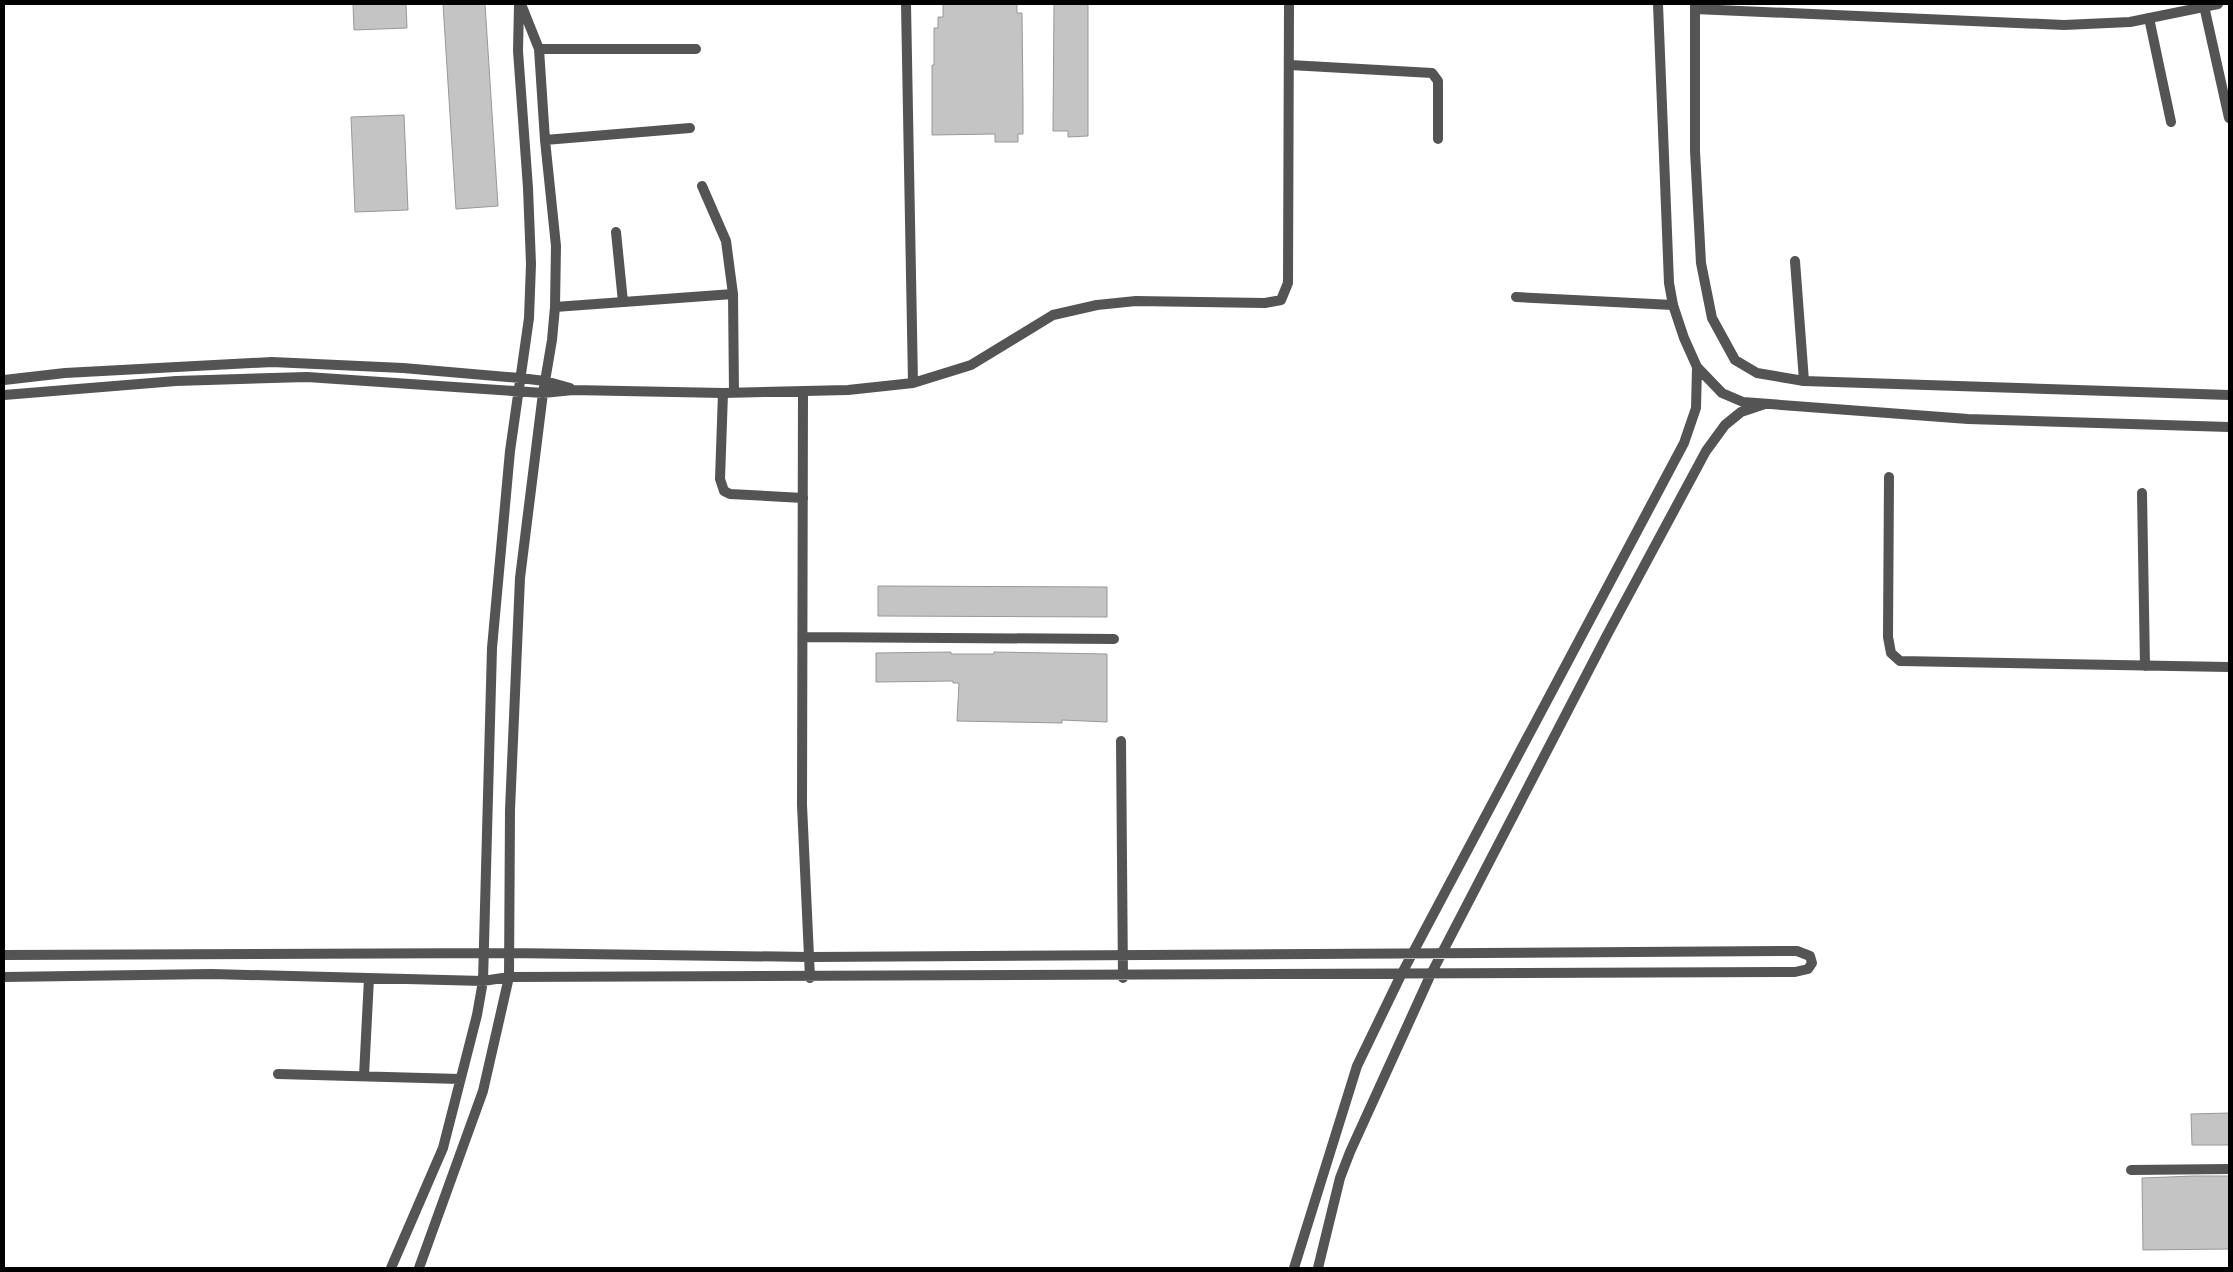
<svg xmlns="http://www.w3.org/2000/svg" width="2233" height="1272" font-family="'Work Sans',sans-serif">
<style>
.building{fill:#c4c4c4;stroke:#989898}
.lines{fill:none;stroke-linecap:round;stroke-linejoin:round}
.lane{stroke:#545454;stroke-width:10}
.street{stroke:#545454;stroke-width:10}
</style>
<rect width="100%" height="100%" fill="#fff"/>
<path class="building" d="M 353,4 L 406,4 L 407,28 L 354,30 Z
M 443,4 L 485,4 L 498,206 L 456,209 Z
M 943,4 L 1017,4 L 1017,13 L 1022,13 L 1023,101 L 1023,134 L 1018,134 L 1018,142 L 995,142 L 995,134 L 932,135 L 932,65 L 934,65 L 934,28 L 938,28 L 938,17 L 943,17 Z
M 1054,4 L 1088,4 L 1088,136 L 1068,137 L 1068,131 L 1053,131 Z
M 404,115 L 408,210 L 355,212 L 351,117 Z
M 878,586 L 1107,587 L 1107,617 L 878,616 Z
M 951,652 L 951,654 L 994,654 L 994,652 L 1107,654 L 1107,722 L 1062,720 L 1062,723 L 957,721 L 959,683 L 953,683 L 953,681 L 876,682 L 876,653 Z
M 2229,1113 L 2229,1145 L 2192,1145 L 2191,1114 Z
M 2194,1176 L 2229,1176 L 2229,1249 L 2143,1250 L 2142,1178 Z"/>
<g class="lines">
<path class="lane" d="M 2204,6 L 2229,118
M 2149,18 L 2171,122
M 1795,261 L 1804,381
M 1516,297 L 1673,305
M 723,393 L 720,479 L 724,491 L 730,494 L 803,498"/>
<path class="street" d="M 906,4 L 913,383
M 1658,4 L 1669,283 L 1673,305 L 1684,338 L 1697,367 L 1722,393 L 1743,402 L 1968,419 L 2229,427
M 1695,4 L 1695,151 L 1701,263 L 1712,318 L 1735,360 L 1757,373 L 1804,381 L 2229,395
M 1695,9 L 2064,25 L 2130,22 L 2218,4
M 539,49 L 696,49
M 1290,65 L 1432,73 L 1438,81 L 1438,139
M 545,140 L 690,128
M 702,186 L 726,241 L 733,294 L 734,393
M 616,232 L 623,302
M 555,307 L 733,294
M 4,380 L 65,373 L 272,362 L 403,368 L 520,378 L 545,381 L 570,388
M 803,391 L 802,805 L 810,978
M 4,395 L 176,381 L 307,377 L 543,393 L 573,390 L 723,393 L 848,390 L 913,383 L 971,365 L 1053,315 L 1097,305 L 1136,301 L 1265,303 L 1281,300 L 1288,283 L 1289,4
M 1889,477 L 1888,637 L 1891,653 L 1900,661 L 2229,667
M 2142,493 L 2145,666
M 803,637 L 1114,639
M 1121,741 L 1123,978
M 4,955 L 509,953 L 810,957 L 1797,951 L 1810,956 L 1812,963 L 1808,969 L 1795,972 C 1366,977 937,978 509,977 L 483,981 L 212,974 L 4,977
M 278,1074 L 460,1079
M 364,1076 L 369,978
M 2131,1170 L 2229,1169
M 391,1268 L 443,1148 L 477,1015 L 483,981 L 492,648 L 510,451 L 529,318 L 531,264 L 528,188 L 518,51 L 519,5
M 419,1268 L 483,1091 L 509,977 L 510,810 L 520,578 L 543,393 L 552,340 L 555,307 L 556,246 L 545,140 L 539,49 L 521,4
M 1294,1268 L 1357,1066 L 1401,975 L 1684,443 L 1696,408 L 1697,367
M 1318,1268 L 1340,1178 L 1350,1152 L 1430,976 L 1607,635 L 1706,451 L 1725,425 L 1741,412 L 1765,404"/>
</g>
<rect width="2233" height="1272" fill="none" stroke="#000000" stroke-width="10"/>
</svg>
